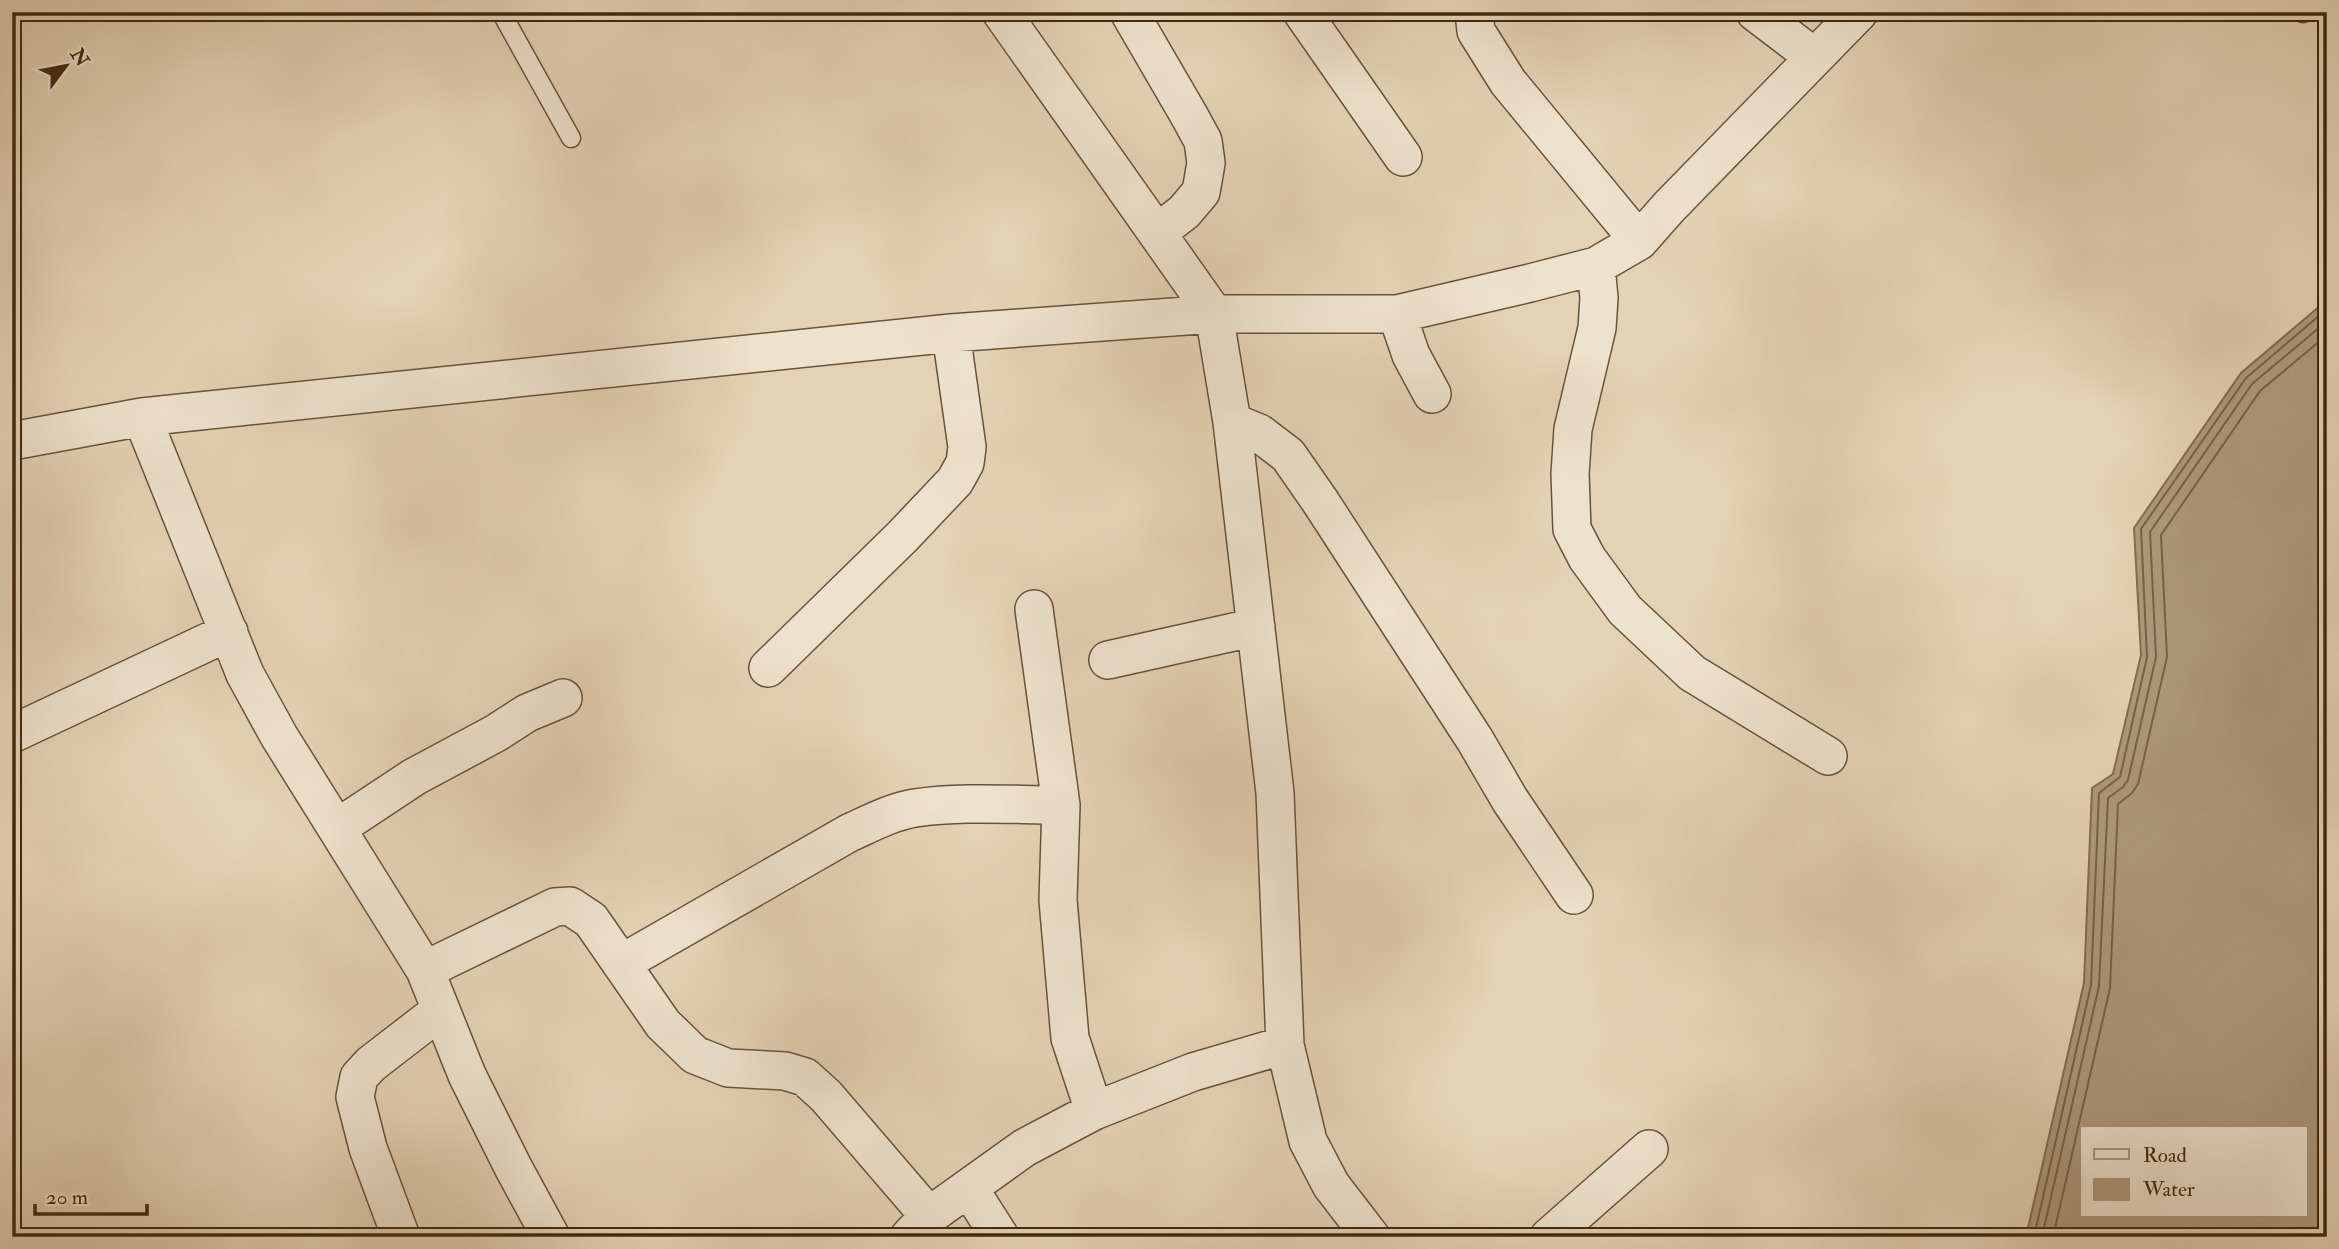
<svg xmlns="http://www.w3.org/2000/svg" width="2339" height="1249" font-family="'IM FELL Double Pica',serif">
<style>
.water{fill:#ad997c;stroke:#826c50;stroke-width:2;fill-rule:evenodd}
.lines{fill:none;stroke-linecap:round;stroke-linejoin:round}
.shore{stroke:#776146;stroke-width:2}
.lane-casing{stroke:#6a5338;stroke-width:21}
.street-casing{stroke:#6a5338;stroke-width:40}
.lane{stroke:#ede2ce;stroke-width:18}
.street{stroke:#ede2ce;stroke-width:37}
</style>
<rect width="100%" height="100%" fill="#e4d2b4"/>
<filter id="stains"><feTurbulence type="fractalNoise" baseFrequency=".00286" numOctaves="4"/><feColorMatrix values="0 0 0 0 .2 0 0 0 0 .09 0 0 0 0 .02 0 0 0 .5 -.17"/></filter>
<radialGradient id="worn" r=".72"><stop offset=".6" stop-color="#630" stop-opacity="0"/><stop offset="1" stop-color="#630" stop-opacity=".3"/></radialGradient>
<path class="water" d="M 2327,300 L 2327,1237 L 2026,1237 L 2084,983 L 2092,788 L 2113,774 L 2141,655 L 2134,528 L 2241,373 ZM 2082,1128 L 2306,1128 L 2306,1216 L 2082,1216 Z"/>
<g class="lines">
<path class="shore" d="M 2034,1237 L 2091,985 L 2099,793 L 2120,777 L 2147,657 L 2141,529 L 2246,378 L 2327,309
M 2042,1237 L 2099,986 L 2108,798 L 2123,787 L 2128,780 L 2156,657 L 2150,532 L 2252,384 L 2327,321
M 2053,1237 L 2110,988 L 2118,804 L 2132,793 L 2138,784 L 2167,657 L 2161,535 L 2260,391 L 2327,335"/>
<g class="lane-casing">
<path id="lane" d="M 501,12 L 571,138
M 2302,12 L 2303,13"/>
</g>
<g class="street-casing">
<path id="street" d="M 1001,12 L 1214,314 L 1232,422 L 1275,793 L 1285,1045 L 1308,1141 L 1331,1185 L 1371,1237
M 1129,12 L 1190,117 L 1203,141 L 1206,163 L 1201,192 L 1184,212 L 1157,233
M 1302,12 L 1403,157
M 1474,12 L 1476,31 L 1508,82 L 1639,241
M 1755,12 L 1814,57
M 1596,266 L 1599,298 L 1597,328 L 1573,429 L 1570,474 L 1572,529 L 1587,558 L 1625,610 L 1692,673 L 1828,756
M 1397,314 L 1411,355 L 1432,394
M 142,417 L 245,674 L 279,736 L 425,970 L 467,1075 L 513,1167 L 551,1237
M 1232,422 L 1259,433 L 1288,455 L 1320,501 L 1475,740 L 1510,800 L 1574,895
M 12,441 L 142,417 L 951,333 L 1214,314 L 1397,314 L 1530,283 L 1596,266 L 1639,241 L 1669,207 L 1859,12
M 1034,609 L 1061,805 L 1058,900 L 1070,1038 L 1094,1111
M 1108,660 L 1256,627
M 768,668 L 903,536 L 955,481 L 965,463 L 967,447 L 951,333
M 12,734 L 229,632
M 337,828 L 414,777 L 496,733 L 527,713 L 563,698
M 622,963 L 849,833 C 871,823 891,812 915,808 C 962,801 1013,805 1061,805
M 425,970 L 555,907 L 570,906 L 591,920 L 663,1024 L 695,1055 L 728,1068 L 785,1071 L 805,1077 L 826,1096 L 929,1216
M 969,1188 L 1000,1237
M 401,1237 L 368,1148 L 355,1097 L 359,1077 L 371,1064 L 441,1010
M 909,1237 L 929,1216 L 1024,1148 L 1094,1111 L 1193,1072 L 1285,1045
M 1549,1237 L 1649,1149"/>
</g>
<use href="#lane" class="lane"/>
<use href="#street" class="street"/>
</g>
<rect width="2339" height="1249" fill="none" stroke="#e4d2b4" stroke-width="42"/>
<rect x="14" y="14" width="2311" height="1221" fill="none" stroke="#41290f" stroke-width="3.5"/>
<rect x="21" y="21" width="2297" height="1207" fill="none" stroke="#41290f" stroke-width="2"/>
<rect x="2080" y="1126" width="228" height="91" fill="#ede2ce" stroke="#a89882" stroke-width="2"/>
<rect x="2094" y="1149" width="35" height="10" fill="#ede2ce" stroke="#a89882" stroke-width="2"/>
<text x="2143" y="1162" font-size="21" fill="#41290f">Road</text>
<rect x="2094" y="1179" width="35" height="21" fill="#ad997c" stroke="#a89882" stroke-width="2"/>
<text x="2143" y="1196" font-size="21" fill="#41290f">Water</text>
<g transform="translate(66 66) rotate(58)" stroke="#ede2ce" stroke-width="5" paint-order="stroke">
<path d="M0-5L12 26L0 18L-12 26Z" fill="#41290f"/>
<text y="-10" font-size="19" font-weight="bold" text-anchor="middle" fill="#41290f">N</text>
</g>
<path d="M35 1204v10h112v-10" fill="none" stroke="#41290f" stroke-width="3.5"/>
<text x="46" y="1204" font-size="21" fill="#41290f" stroke="#ede2ce" stroke-width="5" paint-order="stroke">20 m</text>
<rect width="100%" height="100%" filter="url(#stains)"/>
<rect width="100%" height="100%" fill="url(#worn)"/>
</svg>
